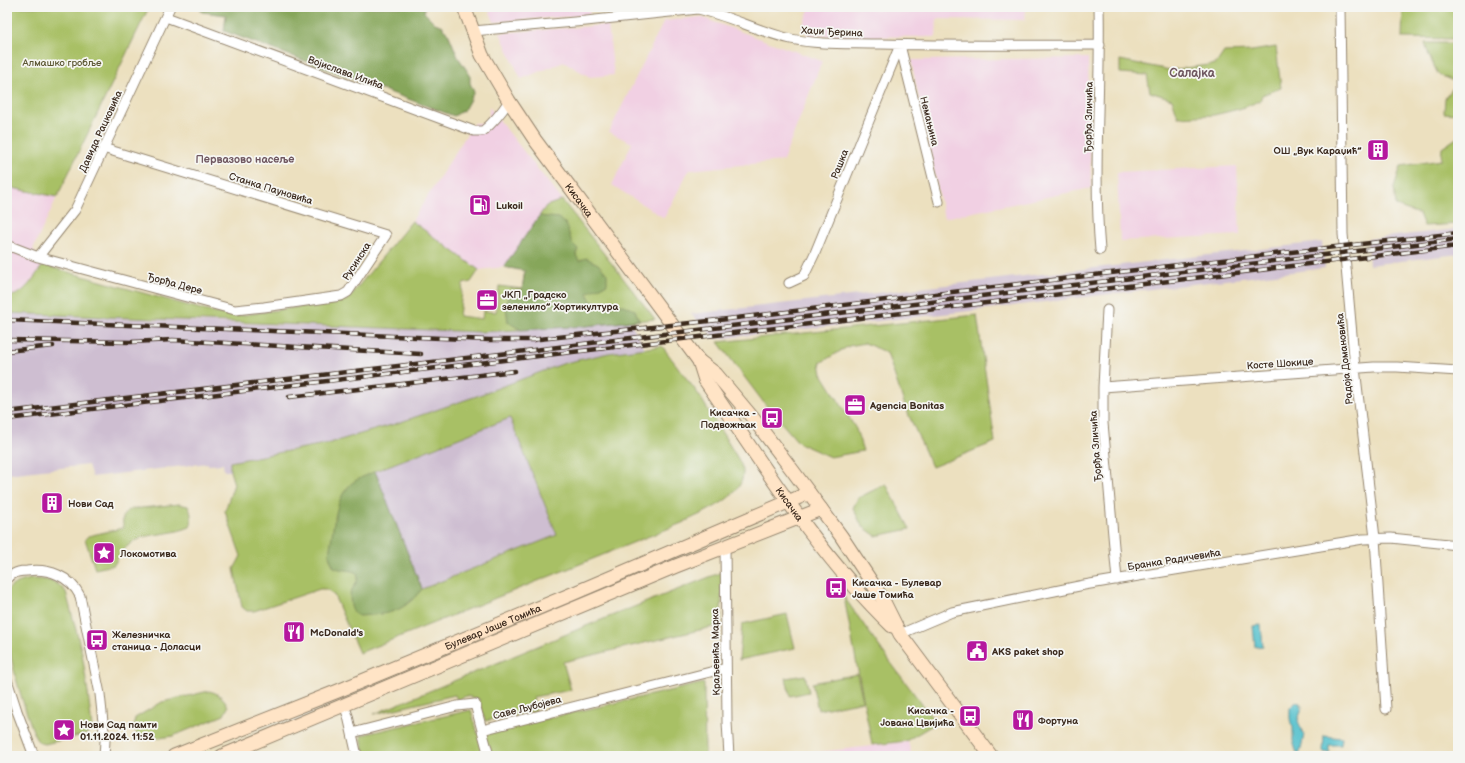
<svg xmlns="http://www.w3.org/2000/svg" width="1465" height="763" font-family="'Balsamiq Sans',sans-serif">
<style>
.built{fill:#f1d0e3}
.industrial{fill:#cebed1}
.green{fill:#a8c065;stroke:#727542;fill-rule:evenodd}
.forest{fill:#86a65a;stroke:#60683c}
.water{fill:#54c1cd;stroke:#487676}
.lines{fill:none;stroke-linecap:round;stroke-linejoin:round}
.street-casing{stroke:#94856e;stroke-width:11}
.secondary-casing{stroke:#94856e;stroke-width:15}
.street{stroke:#fff;stroke-width:9}
.secondary{stroke:#ffe4c6;stroke-width:13}
.rail-casing{stroke:#3b2a1e;stroke-width:4.5}
.rail{stroke:#f6f6f2;stroke-width:3;stroke-dasharray:9;stroke-linecap:butt}
.labels{text-anchor:middle;stroke-width:3.5;stroke-linejoin:round;paint-order:stroke}
.street-label{font-size:10px;fill:#3b2a1e;stroke:#f6f6f2}
.park-label{font-size:10px;fill:#5c5733;stroke:#f6f6f2}
.poi-label{font-size:10px;font-weight:bold;fill:#3b2a1e;stroke:#f6f6f2;text-anchor:start}
.neighbourhood-label{font-size:11px;font-weight:bold;fill:#705861;stroke:#f6f6f2}
.quarter-label{font-size:12px;font-weight:bold;fill:#705861;stroke:#f6f6f2}
</style>
<rect width="100%" height="100%" fill="#f6f6f2"/>
<filter id="ink" filterUnits="userSpaceOnUse"><feTurbulence type="fractalNoise" baseFrequency=".025" numOctaves="2"/><feDisplacementMap in="SourceGraphic" scale="8" xChannelSelector="R" yChannelSelector="G"/><feConvolveMatrix kernelMatrix="1 2 1 2 8 2 1 2 1" color-interpolation-filters="sRGB"/></filter>
<filter id="wash" filterUnits="userSpaceOnUse"><feTurbulence type="fractalNoise" baseFrequency=".012" numOctaves="4" result="noise"/><feDisplacementMap in="SourceGraphic" scale="16" xChannelSelector="R" yChannelSelector="G"/><feGaussianBlur stdDeviation="0.9" result="paint"/><feColorMatrix in="noise" values="0 0 0 0 0 0 0 0 0 0 0 0 0 0 0 0 0 1.4 0 .05"/><feComposite in="paint" operator="in"/></filter>
<g filter="url(#wash)">
<rect width="100%" height="100%" fill="#ece0bf"/>
<path class="built" d="M 488,7 L 589,7 L 590,15 L 494,22 Z
M 810,7 L 1026,7 L 1025,20 L 937,19 L 936,37 L 824,36 L 808,35 L 802,27 Z
M 700,17 L 822,61 L 783,161 L 689,170 L 664,218 L 612,185 L 632,143 L 609,132 L 664,21 Z
M 608,25 L 614,75 L 590,77 L 564,62 L 521,79 L 500,33 Z
M 1088,58 L 1091,188 L 944,218 L 911,60 Z
M 489,107 L 562,200 L 546,206 L 504,267 L 479,270 L 412,221 L 474,123 L 483,123 L 489,116 Z
M 1237,166 L 1240,235 L 1120,241 L 1117,172 Z
M 7,187 L 57,197 L 33,249 L 43,265 L 23,291 L 14,297 L 7,296 Z
M 908,742 L 912,756 L 801,756 L 801,754 Z"/>
<path class="industrial" d="M 1458,229 L 1458,254 L 1369,265 L 1367,239 Z
M 1322,242 L 1325,268 L 979,310 L 716,339 L 691,314 Z
M 7,313 L 229,323 L 481,332 L 586,326 L 630,321 L 645,348 L 609,353 L 565,363 L 474,397 L 395,424 L 330,443 L 230,462 L 230,471 L 224,471 L 223,464 L 208,465 L 208,463 L 92,477 L 88,465 L 7,474 Z
M 510,418 L 558,535 L 422,589 L 375,471 Z"/>
<path class="green" d="M 7,7 L 149,7 L 57,197 L 7,187 Z
M 1403,7 L 1458,7 L 1458,39 L 1402,38 Z
M 1425,43 L 1458,43 L 1458,114 L 1444,113 L 1445,98 L 1457,83 L 1438,74 L 1429,56 Z
M 1276,47 L 1281,88 L 1262,95 L 1260,101 L 1239,109 L 1214,115 L 1178,117 L 1172,99 L 1150,92 L 1147,75 L 1120,73 L 1120,60 L 1170,70 L 1216,64 L 1224,52 L 1252,51 Z
M 1458,137 L 1458,224 L 1424,226 L 1419,214 L 1396,206 L 1394,187 L 1401,166 L 1441,160 L 1442,148 Z
M 562,200 L 655,319 L 586,326 L 481,332 L 7,313 L 7,296 C 24,297 33,278 43,265 L 215,313 L 236,316 L 347,300 L 412,221 L 479,270 L 471,282 L 463,284 L 459,316 L 482,319 L 483,311 L 496,312 L 499,286 L 522,289 L 525,270 L 504,267 L 546,206 Z
M 977,315 L 995,442 L 932,467 L 906,409 L 887,353 L 865,343 L 849,346 L 820,363 L 822,374 L 856,429 L 863,451 L 830,457 L 799,443 L 764,403 L 718,342 Z
M 662,346 L 699,395 L 740,462 C 741,465 743,469 743,471 C 745,498 701,513 682,523 L 359,653 L 334,595 L 327,589 L 320,589 L 254,611 L 247,611 L 242,607 L 234,569 L 241,556 L 225,511 L 234,484 L 230,471 L 230,462 L 330,443 L 350,437 L 395,424 L 474,397 L 565,363 L 609,353 ZM 510,418 L 557,535 L 422,589 L 375,471 Z
M 886,484 L 910,529 L 876,536 L 862,526 L 853,508 L 858,498 Z
M 179,504 L 188,506 C 191,511 193,522 190,527 C 158,540 133,526 114,565 L 95,569 L 85,539 L 88,536 L 123,528 C 123,519 121,513 132,509 Z
M 722,572 L 721,625 L 563,662 L 571,690 L 533,697 L 536,711 L 485,721 L 479,699 L 466,696 L 457,700 L 455,695 L 374,714 L 586,626 Z
M 31,579 C 46,579 57,580 66,592 L 82,653 L 88,693 L 92,728 L 90,731 L 87,734 L 45,744 L 40,743 L 36,739 C 23,704 11,668 7,631 C 6,618 7,604 7,591 C 12,583 23,581 31,579 Z
M 844,597 L 891,663 L 936,723 L 906,741 L 872,745 Z
M 787,614 L 795,648 L 739,660 L 742,624 Z
M 857,674 L 863,701 L 818,710 L 812,683 Z
M 805,675 L 809,692 L 790,696 L 786,678 Z
M 704,683 L 705,756 L 365,756 L 361,735 L 471,710 L 478,734 Z
M 209,691 C 218,693 225,698 228,707 L 224,715 L 173,736 L 160,738 L 137,735 L 134,724 L 135,718 L 162,702 Z"/>
<path class="forest" d="M 199,7 L 425,7 L 424,12 L 435,23 L 443,26 L 443,29 L 448,33 L 458,57 L 470,75 L 470,83 L 474,92 L 464,110 L 454,116 L 224,31 L 226,15 L 202,12 Z
M 539,216 L 558,218 L 566,224 L 572,243 L 578,249 L 576,255 L 579,261 L 586,258 L 598,264 L 607,274 L 607,284 L 587,293 L 591,301 L 606,305 L 623,305 L 635,310 L 639,320 L 586,326 L 521,330 L 508,322 L 506,307 L 508,296 L 518,293 L 522,290 L 525,271 L 504,267 Z
M 375,471 L 422,589 C 402,614 388,614 359,616 C 354,614 352,610 351,606 C 351,603 350,599 350,596 C 350,588 361,582 357,573 C 350,569 342,571 334,567 L 330,559 L 329,554 C 333,534 334,502 348,487 C 354,479 367,476 375,471 Z"/>
<path class="water" d="M 1261,625 L 1263,646 L 1255,647 L 1253,626 Z
M 1296,702 L 1300,703 L 1302,707 L 1298,721 L 1304,735 L 1300,753 L 1297,754 L 1293,741 L 1293,727 C 1289,721 1290,716 1290,708 Z
M 1324,736 L 1342,738 L 1341,745 L 1329,745 L 1329,753 L 1323,752 Z"/>
</g>
<g filter="url(#ink)">
<g class="lines">
<g class="street-casing">
<path id="street" d="M 1099,7 C 1101,88 1093,170 1100,250
M 1340,7 L 1343,234 L 1355,368 L 1375,538 L 1386,709
M 166,17 L 474,131 L 483,131 C 494,122 501,113 509,101
M 473,31 L 586,21 L 698,9 C 730,16 759,32 791,39 C 820,45 851,43 881,44 C 954,46 1027,45 1100,45
M 900,45 L 939,202
M 7,245 L 38,257 L 235,310 L 264,307 L 341,296 L 348,292 L 386,235 L 103,148
M 38,257 L 75,210 L 170,7
M 789,283 L 804,276 L 815,253 L 900,45
M 1107,310 L 1103,387 L 1103,423 L 1117,580
M 1103,387 L 1374,367 L 1397,367 L 1458,371
M 725,548 L 727,722 L 729,756
M 7,578 C 10,576 14,573 18,572 C 21,571 25,571 27,571 C 49,568 70,576 80,596 L 100,694 L 105,741 L 104,756
M 900,634 L 952,612 L 1084,585 L 1363,539 L 1391,538 L 1458,545
M 7,680 L 17,711 L 34,756
M 344,705 L 348,716 L 357,756
M 482,730 L 726,668
M 352,733 L 457,706 L 475,704 L 489,756"/>
</g>
<g class="secondary-casing">
<g id="secondary">
<path id="s1" d="M 464,7 L 482,55 L 509,101 L 535,140 L 699,361 L 716,374 L 752,417 L 793,471 L 841,536 L 882,598 L 900,634 L 991,756"/>
<path id="s2" d="M 699,361 L 705,380 C 762,463 819,556 892,626"/>
<path id="s3" d="M 174,756 L 338,691 L 572,594 L 809,493"/>
<path d="M 222,756 L 676,566 L 821,509"/>
</g>
</g>
<use href="#street" class="street"/>
<use href="#secondary" class="secondary"/>
<g class="rail-casing">
<path id="rail" d="M 7,320 L 489,340 L 535,340
M 7,340 L 131,342 L 173,340 L 421,354
M 530,340 L 728,319 L 1161,267 L 1458,233
M 7,351 L 53,346
M 289,397 L 515,371
M 7,412 L 534,350 L 639,337 L 1458,239
M 7,419 L 1020,299 L 1458,246"/>
</g>
<use href="#rail" class="rail"/>
</g>
</g>
<defs>
<g id="building-square" transform="scale(1.15)"><rect x="-9" y="-9" width="18" height="18" rx="4" fill="#b5179e" stroke="#f6f6f2"/><path d="M-4-6H4V6H1V3H-1V6H-4ZM-2.5-4.3h1.7v1.8h-1.7ZM.8-4.3h1.7v1.8H.8ZM-2.5-1h1.7V.8h-1.7ZM.8-1h1.7V.8H.8Z" fill="#fff"/></g>
<g id="fuel-square" transform="scale(1.15)"><rect x="-9" y="-9" width="18" height="18" rx="4" fill="#b5179e" stroke="#f6f6f2"/><path d="M-5.5-6h7V0h2V4h1.3V-2.5L3-4.5l.8-.8L6-3V5H2.5V1h-1V6h-7ZM-4.2-4.7v3.2H.2V-4.7Z" fill="#fff"/></g>
<g id="office-square" transform="scale(1.15)"><rect x="-9" y="-9" width="18" height="18" rx="4" fill="#b5179e" stroke="#f6f6f2"/><path d="M-6-3h4V-5.5h4V-3h4V5H-6ZM-1-4.5V-3h2v-1.5ZM-6 0V1H6V0Z" fill="#fff"/></g>
<g id="bus-square" transform="scale(1.15)"><rect x="-9" y="-9" width="18" height="18" rx="4" fill="#b5179e" stroke="#f6f6f2"/><path d="M-5-6H5V4H4V6H2V4H-2V6H-4V4H-5ZM-3.5-4V0h7V-4ZM-3.5 1.2v1.5H-2V1.2ZM2 1.2v1.5H3.5V1.2Z" fill="#fff"/></g>
<g id="sight-square" transform="scale(1.15)"><rect x="-9" y="-9" width="18" height="18" rx="4" fill="#b5179e" stroke="#f6f6f2"/><path d="M0-6L1.8-2.2L6-1.7L2.9 1.2L3.7 5.4L0 3.3L-3.7 5.4L-2.9 1.2L-6-1.7L-1.8-2.2Z" fill="#fff"/></g>
<g id="restaurant-square" transform="scale(1.15)"><rect x="-9" y="-9" width="18" height="18" rx="4" fill="#b5179e" stroke="#f6f6f2"/><path d="M-5-6h1v4h1v-4h1v4h1v-4h1v5L-1.5 .5V6h-2V.5L-5-1ZM5-6V6H3V1.5H1.5Q1.5-4 5-6Z" fill="#fff"/></g>
<g id="civic-square" transform="scale(1.15)"><rect x="-9" y="-9" width="18" height="18" rx="4" fill="#b5179e" stroke="#f6f6f2"/><path d="M-.6-6.5H3V-4.5H.6V-3L4-1V1h2V6H-6V1h2V-1L-.6-3ZM-1.2 2.5V6h2.4V2.5Z" fill="#fff"/></g>
</defs>
<g fill-rule="evenodd">
<use href="#building-square" x="1378" y="150"/>
<use href="#fuel-square" x="480" y="205"/>
<use href="#office-square" x="487" y="300"/>
<use href="#office-square" x="855" y="405"/>
<use href="#bus-square" x="772" y="418"/>
<use href="#building-square" x="52" y="503"/>
<use href="#sight-square" x="104" y="553"/>
<use href="#bus-square" x="836" y="588"/>
<use href="#restaurant-square" x="294" y="632"/>
<use href="#bus-square" x="97" y="640"/>
<use href="#civic-square" x="977" y="651"/>
<use href="#bus-square" x="970" y="716"/>
<use href="#restaurant-square" x="1023" y="720"/>
<use href="#sight-square" x="64" y="730"/>
</g>
<g class="labels">
<g class="street-label">
<text transform="translate(832 31) rotate(3)" y="4">Хаџи Ђерина</text>
<text transform="translate(346 72) rotate(20)" y="4">Војислава Илића</text>
<text transform="translate(1088 117) rotate(-89)" y="4">Ђорђа Зличића</text>
<text transform="translate(930 121) rotate(76)" y="4">Немањина</text>
<text transform="translate(100 131) rotate(-65)" y="4">Давида Рацковића</text>
<text transform="translate(839 164) rotate(-68)" y="4">Рашка</text>
<text transform="translate(271 188) rotate(17)" y="4">Станка Пауновића</text>
<text dy="4" stroke="none"><textPath href="#s1" startOffset="226">Кисачка</textPath></text>
<text transform="translate(356 261) rotate(-57)" y="4">Русинска</text>
<text transform="translate(175 283) rotate(15)" y="4">Ђорђа Дере</text>
<text transform="translate(1344 359) rotate(-96)" y="4">Радоја Домановића</text>
<text transform="translate(1280 363) rotate(-4)" y="4">Косте Шокице</text>
<text transform="translate(1095 446) rotate(-94)" y="4">Ђорђа Зличића</text>
<text dy="4" stroke="none"><textPath href="#s2" startOffset="170">Кисачка</textPath></text>
<text transform="translate(1174 559) rotate(-9)" y="4">Бранка Радичевића</text>
<text dy="4" stroke="none"><textPath href="#s3" startOffset="344">Булевар Јаше Томића</textPath></text>
<text transform="translate(715 652) rotate(-91)" y="4">Краљевића Марка</text>
<text transform="translate(527 707) rotate(-14)" y="4">Саве Љубојева</text>
</g>
<g class="park-label">
<text x="62" y="66">Алмашко гробље</text>
</g>
<g class="poi-label">
<text x="1362" y="154" text-anchor="end">ОШ „Вук Караџић”</text>
<text x="496" y="209">Lukoil</text>
<text x="502" y="298">ЈКП „Градско<tspan x="502" dy="12">зеленило” Хортикултура</tspan></text>
<text x="870" y="409">Agencia Bonitas</text>
<text x="756" y="416" text-anchor="end">Кисачка -<tspan x="756" dy="12">Подвожњак</tspan></text>
<text x="68" y="507">Нови Сад</text>
<text x="120" y="557">Локомотива</text>
<text x="852" y="586">Кисачка - Булевар<tspan x="852" dy="12">Јаше Томића</tspan></text>
<text x="310" y="636">McDonald's</text>
<text x="112" y="638">Железничка<tspan x="112" dy="12">станица - Доласци</tspan></text>
<text x="992" y="655">AKS paket shop</text>
<text x="954" y="714" text-anchor="end">Кисачка -<tspan x="954" dy="12">Јована Цвијића</tspan></text>
<text x="1038" y="724">Фортуна</text>
<text x="80" y="728">Нови Сад памти<tspan x="80" dy="12">01.11.2024. 11:52</tspan></text>
</g>
<g class="neighbourhood-label">
<text x="245" y="163">Первазово насеље</text>
</g>
<g class="quarter-label">
<text x="1192" y="77">Салајка</text>
</g>
</g>
<rect width="1465" height="763" fill="none" stroke="#f6f6f2" stroke-width="24"/>
</svg>
